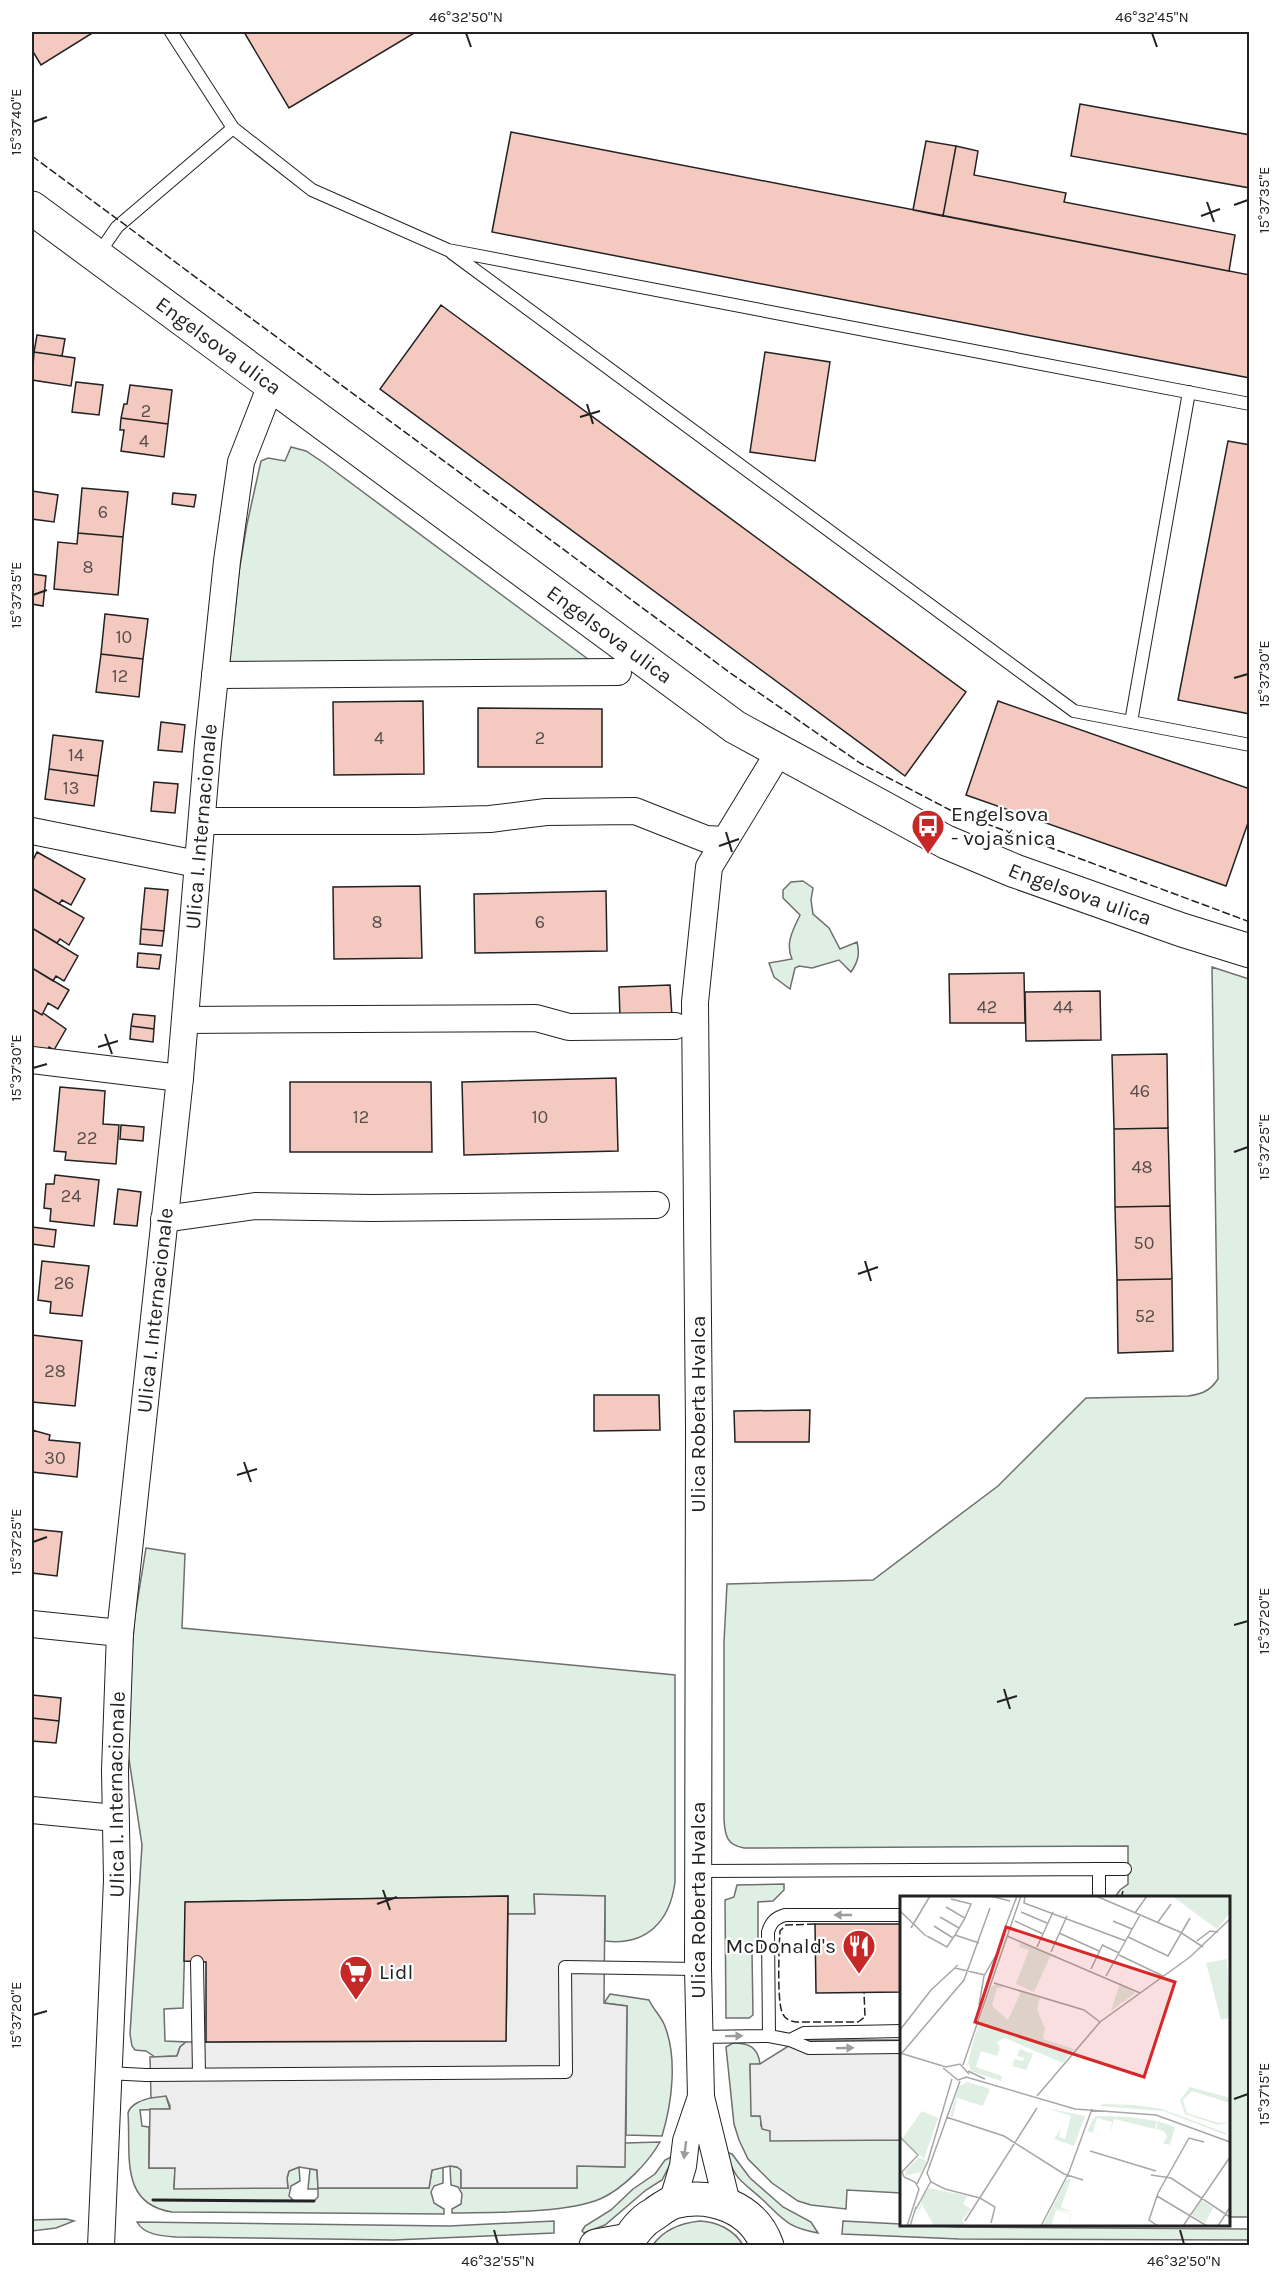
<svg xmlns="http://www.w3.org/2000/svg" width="1281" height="2277" font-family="Karla,sans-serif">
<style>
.green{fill:#e0efe3;stroke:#6f6f6f;stroke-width:1.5}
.parking{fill:#ededed;stroke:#6f6f6f;stroke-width:1.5}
.building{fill:#f3c9c0;stroke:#222;stroke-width:1.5}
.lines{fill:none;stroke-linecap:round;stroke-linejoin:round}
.lane-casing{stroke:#222;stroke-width:14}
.street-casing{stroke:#222;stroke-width:28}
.secondary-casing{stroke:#222;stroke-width:35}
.primary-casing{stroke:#222;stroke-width:35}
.lane{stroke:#fff;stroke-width:12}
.street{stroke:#fff;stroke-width:26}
.secondary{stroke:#fff;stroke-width:33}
.primary{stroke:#fff;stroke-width:33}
.fence{stroke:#222;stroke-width:1.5;stroke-dasharray:8 3;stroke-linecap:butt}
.wall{stroke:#222;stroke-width:3}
.oneway{fill:#9c9c9c}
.ticks{fill:none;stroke:#222;stroke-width:2}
.labels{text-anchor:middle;stroke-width:4.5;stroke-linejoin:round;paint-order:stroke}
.number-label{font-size:18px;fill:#564c4a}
.street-label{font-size:21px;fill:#222;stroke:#fff}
.poi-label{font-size:21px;fill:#222;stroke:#fff;text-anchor:start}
.inset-road{fill:none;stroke:#a7a7a7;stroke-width:1.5}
.view{fill:#d62828;fill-opacity:0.15;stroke:#d62828;stroke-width:3}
.inset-edge{fill:none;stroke:#222;stroke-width:3}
.neatline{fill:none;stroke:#222;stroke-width:2}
.ticks-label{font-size:15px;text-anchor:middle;fill:#222}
</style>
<rect width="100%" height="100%" fill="#fff"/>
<path class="green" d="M 291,447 L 306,451 L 324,463 L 600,668 L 229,670 L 239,572 L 247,524 L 261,461 L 268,458 L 285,461 Z
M 803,881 L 813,888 L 811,900 L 813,914 L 829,928 L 840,949 L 857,942 C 860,954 858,962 851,972 L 839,960 L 812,968 L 799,966 L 795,968 L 790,989 L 774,977 L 769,963 L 792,959 C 785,943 793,930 800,915 L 783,898 L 783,890 L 791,882 Z
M 1212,967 L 1249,979 L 1249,2217 L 1229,2217 L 1228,1898 L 1115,1897 L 1120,1890 L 1128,1884 L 1128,1846 L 744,1848 C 727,1845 725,1836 724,1820 L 724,1642 L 727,1584 L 873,1580 L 998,1486 L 1086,1398 L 1188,1396 C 1202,1394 1210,1391 1218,1379 Z
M 146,1548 L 185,1554 L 182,1628 L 675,1675 L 675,1882 C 670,1921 647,1946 605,1941 L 605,1896 L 534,1895 L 535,1914 L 508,1914 L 508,1896 L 186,1902 L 183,2008 L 164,2009 L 165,2041 L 186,2042 L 180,2047 L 177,2056 L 155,2057 L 146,2051 L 135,2050 L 132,2046 L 130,2034 L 142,1845 L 127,1746 L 129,1684 L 135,1616 Z
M 784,1884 L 784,1890 L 773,1901 L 758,1902 L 758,1949 L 752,1952 L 753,2015 L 749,2018 L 726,2018 L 725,1900 L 734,1897 L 737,1885 Z
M 610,1994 L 649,2000 C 653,2009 660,2015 664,2024 C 678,2057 672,2103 662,2136 L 626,2135 L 627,2006 L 604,2003 Z
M 733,2043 C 749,2043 758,2047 760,2064 L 750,2065 L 752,2116 L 761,2116 L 761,2126 L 770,2130 L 771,2140 L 901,2140 L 901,2193 L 847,2190 L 846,2209 L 811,2205 L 798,2201 L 772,2183 L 748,2159 L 739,2140 L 734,2124 L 726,2047 Z
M 157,2096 L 166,2096 L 170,2109 L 140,2110 L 142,2126 L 149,2127 L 149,2168 L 175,2168 L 174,2188 L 288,2188 L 287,2178 L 289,2171 L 299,2167 L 300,2181 L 291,2186 L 289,2196 L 294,2201 L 314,2201 L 318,2197 L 318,2189 L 308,2189 L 310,2169 L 317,2170 L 318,2188 L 429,2188 L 432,2170 L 443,2167 L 443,2183 L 434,2186 L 431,2192 L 434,2203 L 444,2209 L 444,2214 L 172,2212 C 119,2204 131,2154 128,2113 C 131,2102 147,2099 157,2096 Z
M 660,2142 C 648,2163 623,2189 600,2199 C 564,2214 491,2212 452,2213 L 452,2209 L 461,2204 L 462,2194 L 458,2187 L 451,2185 L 450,2166 L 457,2167 L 461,2170 L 461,2188 L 577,2188 L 576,2166 L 624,2167 L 625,2143 Z
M 726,2152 L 732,2154 L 750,2178 L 783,2207 L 811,2222 L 818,2233 C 787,2227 784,2220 763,2200 C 741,2180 736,2182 726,2152 Z
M 675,2155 L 662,2180 L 646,2190 L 605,2225 L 584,2233 L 582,2231 L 585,2226 L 611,2210 L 633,2189 L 655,2174 L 665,2160 Z
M 66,2219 L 74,2221 L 56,2228 L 32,2231 L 32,2220 Z
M 554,2221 L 554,2233 L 394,2240 L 176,2237 C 162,2236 144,2235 137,2222 L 449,2226 Z
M 700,2221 C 718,2222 734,2230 743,2245 L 653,2245 C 664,2229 681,2223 700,2221 Z
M 843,2221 L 958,2227 L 1249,2229 L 1250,2240 L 959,2239 L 842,2234 Z"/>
<path class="parking" d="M 534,1894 L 605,1896 L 604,2003 L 627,2006 L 625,2167 L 577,2166 L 577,2188 L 461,2188 L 461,2170 L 457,2167 L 450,2166 L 432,2170 L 429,2188 L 318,2188 L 317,2170 L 299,2167 L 289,2171 L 287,2178 L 288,2188 L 174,2189 L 175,2168 L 149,2168 L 150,2109 L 170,2109 L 170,2106 L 166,2096 L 151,2098 L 150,2057 L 177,2056 L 180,2047 L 186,2042 L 506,2041 L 508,1914 L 535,1914 Z
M 798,2040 L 901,2040 L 901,2140 L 770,2141 L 770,2131 L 762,2129 L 760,2116 L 751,2116 L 750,2064 L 760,2064 Z"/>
<path class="building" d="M 32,32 L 94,32 L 41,65 L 32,50 Z
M 244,32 L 416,32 L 289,108 Z
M 1080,104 L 1250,135 L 1250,188 L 1071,156 Z
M 511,132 L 1250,275 L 1250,378 L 492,232 Z
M 926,141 L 956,146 L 943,216 L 913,210 Z
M 956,146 L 978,151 L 974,175 L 1066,193 L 1064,202 L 1235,235 L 1229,271 L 943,216 Z
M 441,305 L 966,692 L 905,776 L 380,389 Z
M 37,335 L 65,339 L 62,356 L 34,352 Z
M 34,352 L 75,358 L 71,386 L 32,380 Z
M 765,352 L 830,362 L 815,461 L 750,452 Z
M 76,382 L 103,385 L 99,415 L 72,412 Z
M 130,385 L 172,390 L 168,424 L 121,418 L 124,404 L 127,404 Z
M 121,418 L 168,424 L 164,457 L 121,451 L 124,430 L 120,430 Z
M 1228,441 L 1250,445 L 1250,714 L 1178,700 Z
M 82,488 L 128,492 L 123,537 L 78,533 Z
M 32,491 L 58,495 L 54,522 L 32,519 Z
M 173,493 L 196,495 L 194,507 L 172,504 Z
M 78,533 L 123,537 L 118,595 L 54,589 L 58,542 L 77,544 Z
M 32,574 L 46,576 L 43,606 L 32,604 Z
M 105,614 L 148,619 L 143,659 L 101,654 Z
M 101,654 L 143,659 L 139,697 L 96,692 Z
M 423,701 L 424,774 L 334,775 L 333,702 Z
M 998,701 L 1250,789 L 1250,817 L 1226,886 L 966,795 Z
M 478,708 L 602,709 L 602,767 L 478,767 Z
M 161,722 L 185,725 L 182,752 L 158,750 Z
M 53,735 L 103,741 L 98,776 L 49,769 Z
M 49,769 L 98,776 L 94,806 L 45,799 Z
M 154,782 L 178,784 L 175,813 L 151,811 Z
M 37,852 L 85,879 L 71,905 L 62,900 L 59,904 L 32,888 L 32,862 Z
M 420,886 L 422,958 L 334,959 L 333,887 Z
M 145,888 L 168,890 L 164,931 L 141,929 Z
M 33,889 L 84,918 L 69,945 L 60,939 L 57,943 L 32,928 L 32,892 Z
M 606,891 L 607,951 L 475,953 L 474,894 Z
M 32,928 L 78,956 L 64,981 L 56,976 L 53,981 L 32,968 Z
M 141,929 L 164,931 L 162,946 L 140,944 Z
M 138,953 L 161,955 L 159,969 L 137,967 Z
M 32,968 L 69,990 L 58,1009 L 48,1003 L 42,1015 L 32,1009 Z
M 1024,973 L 1025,1023 L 950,1023 L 949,974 Z
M 670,985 L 672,1017 L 620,1018 L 619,987 Z
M 1100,991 L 1101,1040 L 1026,1041 L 1025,992 Z
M 32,1009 L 42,1015 L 43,1013 L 66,1029 L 54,1050 L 49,1047 L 44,1055 L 32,1048 Z
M 133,1014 L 155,1016 L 154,1029 L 131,1026 Z
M 131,1026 L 154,1029 L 153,1042 L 130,1039 Z
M 1167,1054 L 1168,1128 L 1114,1129 L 1112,1055 Z
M 616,1078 L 618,1151 L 464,1155 L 462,1082 Z
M 290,1082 L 431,1082 L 432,1152 L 290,1152 Z
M 60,1087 L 105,1091 L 103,1124 L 119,1125 L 116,1164 L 65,1160 L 66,1152 L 54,1151 Z
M 121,1125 L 144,1127 L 143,1141 L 120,1139 Z
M 1168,1128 L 1170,1206 L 1115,1207 L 1114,1129 Z
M 55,1175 L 99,1180 L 94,1226 L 50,1221 L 51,1209 L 44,1208 L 46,1184 L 54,1184 Z
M 118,1189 L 141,1192 L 137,1226 L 114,1224 Z
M 1170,1206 L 1172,1279 L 1117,1280 L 1115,1207 Z
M 32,1227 L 56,1230 L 54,1247 L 32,1244 Z
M 42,1261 L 89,1266 L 82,1316 L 50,1313 L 51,1302 L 38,1300 Z
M 1172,1279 L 1173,1351 L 1118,1353 L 1117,1280 Z
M 32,1335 L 82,1341 L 75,1406 L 32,1402 Z
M 594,1395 L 659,1395 L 660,1430 L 594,1431 Z
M 810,1410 L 809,1442 L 735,1442 L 734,1411 Z
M 32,1430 L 50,1435 L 49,1440 L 80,1443 L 77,1477 L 32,1472 Z
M 32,1529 L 62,1532 L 57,1576 L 32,1573 Z
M 32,1695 L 61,1698 L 59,1721 L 32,1718 Z
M 32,1718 L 59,1721 L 56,1743 L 32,1741 Z
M 508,1896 L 506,2041 L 206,2042 L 206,1962 L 184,1961 L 185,1902 Z
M 815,1924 L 902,1924 L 902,1992 L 816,1993 Z"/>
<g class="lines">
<g class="lane-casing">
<path id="lane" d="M 171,32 L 233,128
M 452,253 L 1074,711 L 1250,745
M 97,256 L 117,227 L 233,128 L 312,190 L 448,250 L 1250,404
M 1131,722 L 1189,392
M 1099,1869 L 1125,1869
M 699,1871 L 1099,1869 L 1099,1898
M 197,1962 L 199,2074
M 769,2036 L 768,1932 C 771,1922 775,1918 785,1915 L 902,1915
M 699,2037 L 769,2036 L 790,2040 L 809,2048 L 902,2047
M 790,2040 L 804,2033 L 902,2031
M 107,2073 L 146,2075 L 566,2072 L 565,1967 L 698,1969"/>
</g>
<g class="street-casing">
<g id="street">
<path d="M 215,675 L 618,672"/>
<path d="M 202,821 L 416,821 L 490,819 L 546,812 L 635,811 L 706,839 L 725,840"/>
<path d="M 32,831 L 197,864"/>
<path d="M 185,1020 L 536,1018 L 569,1027 L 675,1026"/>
<path d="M 32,1060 L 180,1078"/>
<path d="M 164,1219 L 255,1206 L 372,1208 L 656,1205"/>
<path d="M 32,1624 L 120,1633"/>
<path d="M 32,1810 L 115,1818"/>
<path d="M 672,2203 L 683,2166 L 686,2141 L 701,2097"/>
<path d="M 727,2203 L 701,2097 L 698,1969 L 699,1427 L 695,1002 L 709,867 L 779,752"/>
<path id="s1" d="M 101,2246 L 117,1880 L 115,1770 L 120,1633 L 180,1078 L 208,743 L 227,561 L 241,462 L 271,385"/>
</g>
</g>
<g class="secondary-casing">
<g id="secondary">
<path id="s2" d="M 32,208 L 735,727 L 946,842 L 1015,871 L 1182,930 L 1250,951"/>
</g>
</g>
<g class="primary-casing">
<path id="primary" d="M 596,2246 L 629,2240
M 627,2246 C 631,2233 643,2220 654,2214 C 660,2210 667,2204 674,2202 C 711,2192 754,2208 767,2246"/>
</g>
<use href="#lane" class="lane"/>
<use href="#street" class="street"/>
<use href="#secondary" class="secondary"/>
<use href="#primary" class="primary"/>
<path class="fence" d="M 32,156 L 729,672 L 860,763 L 952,811 L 1250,922
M 1121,1898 L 1123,1891
M 815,1924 L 786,1925 L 780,1931 C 779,1947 777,2000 782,2012 C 784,2019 790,2021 796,2022 L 858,2022 L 865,2017 L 864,1992"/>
<path class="wall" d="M 153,2200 L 314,2201"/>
</g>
<defs><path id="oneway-solid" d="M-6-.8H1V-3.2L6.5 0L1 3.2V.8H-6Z" transform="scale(1.5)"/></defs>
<g class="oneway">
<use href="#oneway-solid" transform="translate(843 1915) rotate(180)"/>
<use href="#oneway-solid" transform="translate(734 2036) rotate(-1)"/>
<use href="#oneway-solid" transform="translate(845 2048) rotate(-1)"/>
<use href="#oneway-solid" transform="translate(685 2150) rotate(97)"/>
</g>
<path class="ticks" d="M 466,33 L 471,47M 1152,33 L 1157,47M 33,122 L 47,117M 1207,202 L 1214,222M 1234,205 L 1248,200M 1201,216 L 1220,209M 587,404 L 593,424M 580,417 L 600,411M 33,595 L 47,590M 1234,678 L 1248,674M 726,832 L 732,852M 719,846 L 739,839M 105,1034 L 112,1054M 98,1047 L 118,1041M 33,1068 L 47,1064M 1234,1152 L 1248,1147M 865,1261 L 871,1281M 858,1274 L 878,1267M 244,1462 L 251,1482M 237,1475 L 257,1469M 33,1542 L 47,1537M 1234,1625 L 1248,1621M 1004,1689 L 1010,1709M 997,1702 L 1017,1696M 383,1890 L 390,1910M 377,1904 L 397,1897M 33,2015 L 47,2011M 1234,2099 L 1248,2094M 494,2230 L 498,2244M 1180,2230 L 1184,2244"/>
<defs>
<g id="bus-pin" transform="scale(1.725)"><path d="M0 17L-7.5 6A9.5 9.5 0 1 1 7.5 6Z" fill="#c62828" stroke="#fff"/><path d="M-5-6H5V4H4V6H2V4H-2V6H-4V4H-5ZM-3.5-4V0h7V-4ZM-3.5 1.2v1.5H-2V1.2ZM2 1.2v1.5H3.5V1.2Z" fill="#fff"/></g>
<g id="restaurant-pin" transform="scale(1.725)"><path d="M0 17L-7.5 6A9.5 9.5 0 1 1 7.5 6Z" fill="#c62828" stroke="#fff"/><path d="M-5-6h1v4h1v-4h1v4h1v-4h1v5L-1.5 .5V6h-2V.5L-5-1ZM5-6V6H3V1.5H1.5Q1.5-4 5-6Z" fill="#fff"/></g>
<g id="supermarket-pin" transform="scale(1.725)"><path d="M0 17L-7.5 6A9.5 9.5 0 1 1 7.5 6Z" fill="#c62828" stroke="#fff"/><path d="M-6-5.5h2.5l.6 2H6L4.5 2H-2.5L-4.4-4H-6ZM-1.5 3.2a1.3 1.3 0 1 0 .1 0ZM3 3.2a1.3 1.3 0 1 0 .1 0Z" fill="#fff"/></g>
</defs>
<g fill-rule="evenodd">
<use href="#bus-pin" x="928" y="826"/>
<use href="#restaurant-pin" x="859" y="1946"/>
<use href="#supermarket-pin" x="356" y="1972"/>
</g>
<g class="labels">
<g class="number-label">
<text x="146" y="417">2</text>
<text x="144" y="447">4</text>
<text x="103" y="518">6</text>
<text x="88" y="573">8</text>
<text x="124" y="643">10</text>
<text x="120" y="682">12</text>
<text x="379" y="744">4</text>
<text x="540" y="744">2</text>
<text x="76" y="761">14</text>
<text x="71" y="794">13</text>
<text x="377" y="928">8</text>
<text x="540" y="928">6</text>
<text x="987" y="1013">42</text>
<text x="1063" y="1013">44</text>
<text x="1140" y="1097">46</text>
<text x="361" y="1123">12</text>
<text x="540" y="1123">10</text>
<text x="87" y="1144">22</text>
<text x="1142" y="1173">48</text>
<text x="71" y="1202">24</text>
<text x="1144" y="1249">50</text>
<text x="64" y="1289">26</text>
<text x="1145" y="1322">52</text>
<text x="55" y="1377">28</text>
<text x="55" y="1464">30</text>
</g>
<g class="street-label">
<text dy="7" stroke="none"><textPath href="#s2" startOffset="232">Engelsova ulica</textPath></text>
<text dy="7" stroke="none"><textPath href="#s2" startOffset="718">Engelsova ulica</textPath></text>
<text dy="7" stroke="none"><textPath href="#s1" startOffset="1424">Ulica I. Internacionale</textPath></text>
<text dy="7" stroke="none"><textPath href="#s2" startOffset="1258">Engelsova ulica</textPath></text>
<text dy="7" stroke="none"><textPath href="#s1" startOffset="938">Ulica I. Internacionale</textPath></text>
<text transform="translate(698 1414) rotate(-90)" y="7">Ulica Roberta Hvalca</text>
<text dy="7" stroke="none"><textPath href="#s1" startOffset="452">Ulica I. Internacionale</textPath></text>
<text transform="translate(698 1900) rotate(-90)" y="7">Ulica Roberta Hvalca</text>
</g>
<g class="poi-label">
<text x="951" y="821">Engelsova<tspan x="951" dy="24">- vojašnica</tspan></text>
<text x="836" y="1953" text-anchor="end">McDonald's</text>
<text x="379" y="1979">Lidl</text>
</g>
</g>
<g transform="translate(900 1896)">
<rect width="330" height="330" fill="#fff"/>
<path d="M 272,0 L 330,0 L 330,17 L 317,33 ZM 120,47 L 157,60 L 150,61 L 134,96 L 116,88 L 129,54 L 119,51 ZM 327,63 L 330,122 L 321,124 L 306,67 ZM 220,87 L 235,97 L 211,115 ZM 96,88 L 106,91 L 97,92 L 92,110 L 108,124 L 121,96 L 140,102 L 137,113 L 145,133 L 143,143 L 174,153 L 163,167 L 105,142 L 97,146 L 100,152 L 97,160 L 81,155 L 76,171 L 102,180 L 101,185 L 71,175 L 68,166 L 74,143 L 91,91 ZM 120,153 L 133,158 L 126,174 L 112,170 L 114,163 L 123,165 L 124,162 L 117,160 ZM 68,186 L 90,193 L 83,210 L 57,202 L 53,221 L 50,220 L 59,190 ZM 290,191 L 330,202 L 330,207 L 292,195 L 283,204 L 287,217 L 319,227 L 330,226 L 318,229 L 285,218 L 280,204 ZM 203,208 L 234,209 L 262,213 L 326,237 L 326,239 L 263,215 L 199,210 ZM 147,212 L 185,220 L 174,250 L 154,243 L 161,233 L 159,241 L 165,243 L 171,220 ZM 22,215 L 38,222 L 24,263 L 2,243 ZM 195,220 L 229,221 L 257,225 L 255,233 L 214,223 L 209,240 L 212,226 L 197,222 L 193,236 L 203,240 L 187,235 ZM 258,225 L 275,231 L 270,249 L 263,247 L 267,241 L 264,235 L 256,233 ZM 37,233 L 28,262 L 21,277 L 15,281 L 21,276 L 5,280 L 6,274 L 19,261 L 26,265 ZM 171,283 L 161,311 L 171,316 L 153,312 L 171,318 L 169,330 L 170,318 L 156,314 L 151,330 L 143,330 L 166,284 ZM 29,292 L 67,300 L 63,308 L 71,313 L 62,324 L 66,330 L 34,330 L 22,308 L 13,330 L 24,298 ZM 301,304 L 313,312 L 305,327 L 292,319 Z" fill="#e0efe3"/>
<path class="inset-road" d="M 90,0 L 110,5M 125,0 L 124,7 L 226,45M 196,0 L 280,36 L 303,51M 51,3 L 71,8 L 65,22M 46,11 L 65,22 L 55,39 L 79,47M 0,15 L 26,40M 121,16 L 147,27M 235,17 L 247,0M 40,21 L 59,32M 115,25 L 143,38M 213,25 L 232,33M 258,26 L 271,8M 106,29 L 117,0M 34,30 L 53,42M 11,32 L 30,0M 159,37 L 199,55M 27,40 L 47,51 L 55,39M 107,40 L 240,97M 228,41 L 268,60 L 290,22M 297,45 L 310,35 L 318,36M 202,49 L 219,57M 137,51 L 153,16M 151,56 L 167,20M 219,59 L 263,80M 55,72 L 85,79M 191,73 L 203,48M 206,80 L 240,19M 94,87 L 184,114 L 200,126M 79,109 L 84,80 L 96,59M 0,134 L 31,94 L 58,69M 0,157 L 46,171 L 60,168 L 69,178M 2,157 L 64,84 L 90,12M 63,169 L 121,0M 43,172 L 58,184 L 67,181M 68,175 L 85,183M 66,181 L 175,213 L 256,219 L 330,246M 137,200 L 200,126 L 290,61 L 330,23M 46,221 L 104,240 L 164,278 L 183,284M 0,241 L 18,259 L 2,276 L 4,281M 190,255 L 256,275M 251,279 L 271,282 L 330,321M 4,281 L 15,286 L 19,293 L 7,330M 17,288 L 28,265 L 52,183M 45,293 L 31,286 L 27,277 L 60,185M 45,293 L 80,302 L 95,311 L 91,327M 257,300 L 307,330M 16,313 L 31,285M 65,325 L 137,212M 10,330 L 16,311M 141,330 L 169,276 L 192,213M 258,330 L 249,324 L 258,297 L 289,242 L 304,246M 283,330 L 330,261M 318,330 L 330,311"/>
<path class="view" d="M 106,31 L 275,86 L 244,181 L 75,126 Z"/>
<rect width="330" height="330" class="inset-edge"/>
</g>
<rect width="1281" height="2277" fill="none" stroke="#ffffff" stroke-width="66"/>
<rect x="33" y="33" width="1215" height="2211" class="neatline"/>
<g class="ticks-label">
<text x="466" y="22">46°32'50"N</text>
<text x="1152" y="22">46°32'45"N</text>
<text transform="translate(16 122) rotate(-90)" y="5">15°37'40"E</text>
<text transform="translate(1264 200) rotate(-90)" y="5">15°37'35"E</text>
<text transform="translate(16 595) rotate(-90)" y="5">15°37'35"E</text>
<text transform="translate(1264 674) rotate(-90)" y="5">15°37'30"E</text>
<text transform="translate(16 1068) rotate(-90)" y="5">15°37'30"E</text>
<text transform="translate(1264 1147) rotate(-90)" y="5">15°37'25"E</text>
<text transform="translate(16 1542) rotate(-90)" y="5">15°37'25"E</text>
<text transform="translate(1264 1621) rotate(-90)" y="5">15°37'20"E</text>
<text transform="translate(16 2015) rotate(-90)" y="5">15°37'20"E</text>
<text transform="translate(1264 2094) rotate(-90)" y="5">15°37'15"E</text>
<text x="498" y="2266">46°32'55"N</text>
<text x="1184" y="2266">46°32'50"N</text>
</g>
</svg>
